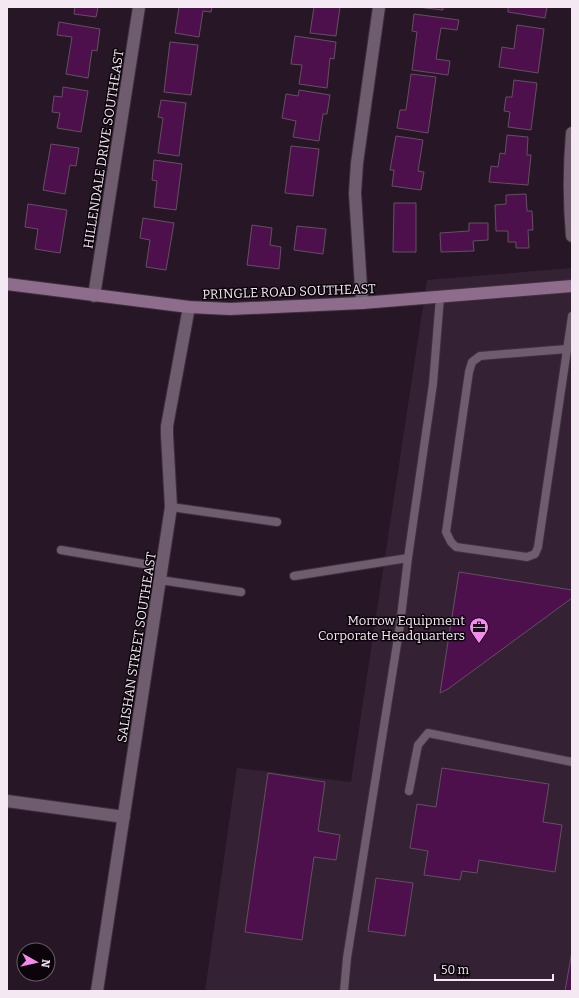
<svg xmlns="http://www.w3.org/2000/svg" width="579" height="998" font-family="Bitter,serif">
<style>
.built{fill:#352134}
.building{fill:#4e104c;stroke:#635061}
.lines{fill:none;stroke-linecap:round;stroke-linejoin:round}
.lane-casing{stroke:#3d313c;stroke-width:10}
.street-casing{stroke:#3d313c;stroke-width:14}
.secondary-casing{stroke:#3d313c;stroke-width:14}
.lane{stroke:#6f5c6e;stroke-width:8}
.street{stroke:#6f5c6e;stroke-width:12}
.secondary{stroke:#8e6c8c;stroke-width:12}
.labels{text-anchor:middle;stroke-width:3;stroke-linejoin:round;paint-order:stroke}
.street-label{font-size:13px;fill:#f4e9f3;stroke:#0b050b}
.poi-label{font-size:13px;fill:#f4e9f3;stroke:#0b050b;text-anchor:end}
</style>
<rect width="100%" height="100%" fill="#271726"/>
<path class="built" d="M 572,268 L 572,991 L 205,991 L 237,768 L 351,782 L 427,280 Z"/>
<path class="building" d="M 75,7 L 98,7 L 96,17 L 74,14 Z
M 179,7 L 212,7 L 211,12 L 203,11 L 199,37 L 175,33 Z
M 314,7 L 340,7 L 336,36 L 310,33 Z
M 417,7 L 443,7 L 443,10 Z
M 508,7 L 547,7 L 545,18 L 508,12 Z
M 414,14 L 459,20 L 457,30 L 441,28 L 436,59 L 450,61 L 448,75 L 412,70 L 417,32 L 412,31 Z
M 59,22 L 100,29 L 97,51 L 92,50 L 88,78 L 66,74 L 72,37 L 57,35 Z
M 517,25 L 544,29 L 538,73 L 499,67 L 502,47 L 514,49 Z
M 295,36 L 336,42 L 334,59 L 330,58 L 327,88 L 299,84 L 302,65 L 291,64 Z
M 170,42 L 198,45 L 191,95 L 164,92 Z
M 411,74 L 436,77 L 428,133 L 397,128 L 400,110 L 406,110 Z
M 514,80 L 537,83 L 531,130 L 508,127 L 510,112 L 504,111 L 506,97 L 512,97 Z
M 63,87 L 88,91 L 81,132 L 57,128 L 60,113 L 52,112 L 54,96 L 62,97 Z
M 299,90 L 330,95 L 327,114 L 323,114 L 319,141 L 293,137 L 296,121 L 282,118 L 286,94 L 298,96 Z
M 161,100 L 186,103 L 179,156 L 158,153 L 163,118 L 158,117 Z
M 507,135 L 528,137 L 527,155 L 531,155 L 528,185 L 489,182 L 491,166 L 498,167 L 500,153 L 505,154 Z
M 396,136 L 423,140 L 418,171 L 424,172 L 421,190 L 392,186 L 394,170 L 390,170 Z
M 51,144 L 79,148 L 76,166 L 70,165 L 65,194 L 43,190 Z
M 291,146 L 319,149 L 313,196 L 285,193 Z
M 154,160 L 182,164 L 176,210 L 154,207 L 157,181 L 152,180 Z
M 526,194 L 527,211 L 532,211 L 533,230 L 528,230 L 529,248 L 516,248 L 516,242 L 508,242 L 508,231 L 496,231 L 495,205 L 506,204 L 506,195 Z
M 394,203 L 416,203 L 416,252 L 393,252 Z
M 28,204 L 67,210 L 60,253 L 35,249 L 38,229 L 25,227 Z
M 143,218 L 174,223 L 166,270 L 146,267 L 150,240 L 140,238 Z
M 469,223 L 488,223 L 488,240 L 473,241 L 474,251 L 441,252 L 440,233 L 469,231 Z
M 252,225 L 272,228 L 270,245 L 281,247 L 279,269 L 247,265 Z
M 297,226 L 326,229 L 323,254 L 294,250 Z
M 459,572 L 572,590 L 572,598 L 448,689 L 440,693 Z
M 442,768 L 549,784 L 543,822 L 562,825 L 555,872 L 479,860 L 477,873 L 462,871 L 460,880 L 424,875 L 428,851 L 410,848 L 417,804 L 436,807 Z
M 268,773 L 325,782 L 318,831 L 340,835 L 336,860 L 314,857 L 302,940 L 245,932 Z
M 376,878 L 413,883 L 405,936 L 368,931 Z
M 572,951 L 572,991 L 565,991 Z"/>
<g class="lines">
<g class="lane-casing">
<path id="lane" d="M 567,349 L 480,356 L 472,362 L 469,372 L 446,532 L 451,542 L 456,547 L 527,557 L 535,554 L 538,547 L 572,316
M 171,507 L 277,522
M 61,550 L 162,567
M 294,576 L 408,558
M 160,580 L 241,592
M 409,791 L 418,745 L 428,733 L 572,762
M 344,991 L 347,958 L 400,625 L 408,558 L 433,384 L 440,297"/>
</g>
<g class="street-casing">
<path id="street" d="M 572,133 C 569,168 569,202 572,236
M 94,296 L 139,7
M 362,303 L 355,193 L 357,163 L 379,7
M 7,801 L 124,817
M 97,991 L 171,507 L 167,435 L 167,426 L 189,307"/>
</g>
<g class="secondary-casing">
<path id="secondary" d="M 7,284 L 189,307 L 230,309 L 362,303 L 572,286"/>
</g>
<use href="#lane" class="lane"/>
<use href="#street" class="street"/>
<use href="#secondary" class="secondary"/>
</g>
<defs>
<g id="office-pin" transform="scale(1)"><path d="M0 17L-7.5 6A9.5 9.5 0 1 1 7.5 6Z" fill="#f589ef" stroke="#0b050b"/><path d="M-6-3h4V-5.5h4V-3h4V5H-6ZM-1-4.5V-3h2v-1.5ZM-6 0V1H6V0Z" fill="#111"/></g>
</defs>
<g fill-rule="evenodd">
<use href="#office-pin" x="479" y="627"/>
</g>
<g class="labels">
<g class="street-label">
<text transform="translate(103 149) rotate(-81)" y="5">HILLENDALE DRIVE SOUTHEAST</text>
<text transform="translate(289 291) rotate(-2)" y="5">PRINGLE ROAD SOUTHEAST</text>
<text transform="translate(136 647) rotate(-81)" y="5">SALISHAN STREET SOUTHEAST</text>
</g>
<g class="poi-label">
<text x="465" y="625">Morrow Equipment<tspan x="465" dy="15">Corporate Headquarters</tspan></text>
</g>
</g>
<rect width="579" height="998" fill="none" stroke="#f4e9f3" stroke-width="16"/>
<g transform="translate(36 962) rotate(98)"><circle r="19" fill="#0b050b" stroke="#686068"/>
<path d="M0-3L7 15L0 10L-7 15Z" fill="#f589ef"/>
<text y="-6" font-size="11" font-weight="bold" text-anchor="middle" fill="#f4e9f3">N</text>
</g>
<path d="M435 974v6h118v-6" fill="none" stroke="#f4e9f3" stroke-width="2"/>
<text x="441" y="974" font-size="12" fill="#f4e9f3" stroke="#0b050b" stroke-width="3" paint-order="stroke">50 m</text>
</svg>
